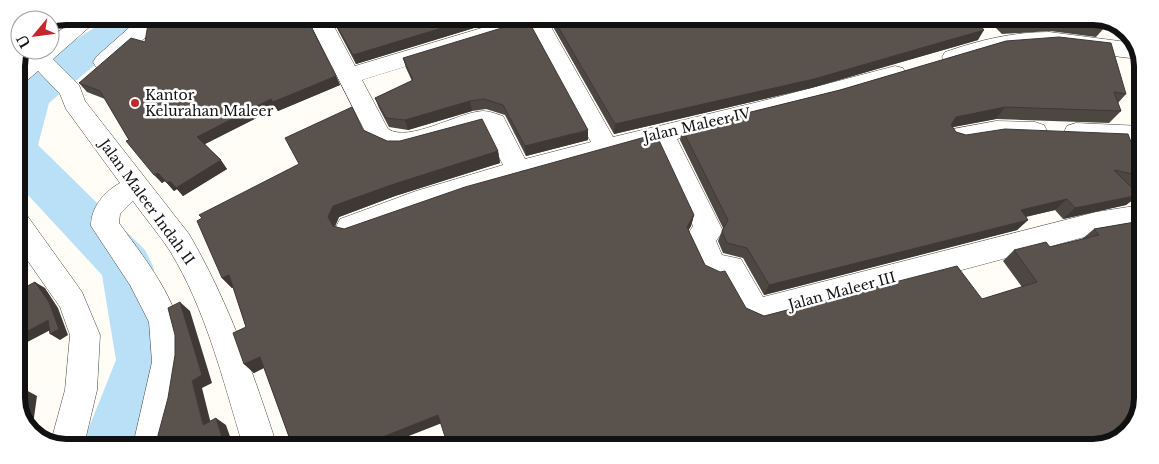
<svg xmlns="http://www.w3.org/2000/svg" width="1159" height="464" font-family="'Libre Baskerville',serif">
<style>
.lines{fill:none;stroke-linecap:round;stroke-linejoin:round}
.river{fill:#b9e0f7;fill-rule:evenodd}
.minor-casing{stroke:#444;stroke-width:1}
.minor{fill:#fff;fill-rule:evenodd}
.wall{fill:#4d4742}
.shaded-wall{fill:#3f3936}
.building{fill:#5a524d;stroke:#3f3936}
.poi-dot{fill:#c4262e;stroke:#fff;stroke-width:2}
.labels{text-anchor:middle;stroke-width:5;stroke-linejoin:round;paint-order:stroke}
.poi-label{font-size:14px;fill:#111;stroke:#fff;text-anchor:start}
.street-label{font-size:14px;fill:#111;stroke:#fff}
.rim{fill:none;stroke:#111;stroke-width:6}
</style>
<rect width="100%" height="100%" fill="#fffdf5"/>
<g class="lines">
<path class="river" d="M 113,16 L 161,16 L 156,25 L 103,58 L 49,103 L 38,145 L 145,250 L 153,266 L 172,360 L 144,445 L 82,445 L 116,360 L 102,275 L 16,182 L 16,84 L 75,40 Z"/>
<g class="minor-casing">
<path id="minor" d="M 78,16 L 102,16 L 53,59 L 79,85 L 85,101 L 189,234 C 228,301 253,372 277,446 L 243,446 C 223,380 206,310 170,251 C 159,234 145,218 133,201 L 120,214 L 119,223 C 148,263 187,310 184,363 C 182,390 173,419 167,445 L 133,445 L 152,362 L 149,322 L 130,285 L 91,226 C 91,207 104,192 120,183 L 66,109 L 60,94 L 38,71 L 24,83 L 16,85 L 16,65 L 35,50 L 50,50 L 50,39 Z
M 147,16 L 173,17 L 169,22 L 147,36 L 112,67 L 104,70 L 96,67 L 93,62 L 96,57 L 131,26 Z
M 307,17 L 329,17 L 355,66 L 518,17 L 546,18 L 613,137 L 758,102 L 895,66 L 903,68 L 906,74 L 903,80 L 827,102 L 677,139 L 723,231 L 716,241 L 722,255 L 741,259 L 763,297 L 1096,212 L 1141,205 L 1141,227 L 1096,234 L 760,324 L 743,317 L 722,279 L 717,280 L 703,274 L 686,237 L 693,226 L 655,145 L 484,190 L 350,238 L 340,235 L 336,227 L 340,219 L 416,191 L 503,165 L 485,129 L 404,151 L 391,151 L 370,141 ZM 530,28 L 591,142 L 525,159 L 503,116 C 496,114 490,111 483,111 C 458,112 409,143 388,129 L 362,80 Z
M 1049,32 L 1135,43 L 1141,58 C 1124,60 1084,49 1064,48 C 1017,44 996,52 953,65 L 945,62 L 942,57 L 945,52 C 980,40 1012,32 1049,32 Z
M 996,121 L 1035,122 L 1044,125 L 1047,131 L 1044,137 C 1028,142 1012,138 996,139 C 980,140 964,147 948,142 L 945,136 L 948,130 Z
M 1076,123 L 1142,126 L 1142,144 L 1076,141 L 1067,138 L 1064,132 L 1067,126 Z
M 16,211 L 26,214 L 82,292 L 100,335 L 97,390 L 84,445 L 50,445 L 65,390 L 70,335 L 60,307 L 16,244 Z"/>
</g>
<use href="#minor" class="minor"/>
</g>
<path class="wall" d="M 331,17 L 510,17 L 356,64 Z
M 548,18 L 975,19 L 978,40 L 811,88 L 614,134 Z
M 987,19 L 1103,19 L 1105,27 L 1096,37 L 1050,31 L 1002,34 Z
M 1006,41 L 1126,94 L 1118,103 L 1121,111 L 1109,123 L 996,119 L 953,127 L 956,132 L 966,135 L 1133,147 L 1142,150 L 1142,190 L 1132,188 L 1139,195 L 1126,205 L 1063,219 L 1055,210 L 1026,217 L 1028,220 L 1017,230 L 764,295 L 743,258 L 723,253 L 718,241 L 723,228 L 680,140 L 682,129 L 840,90 Z
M 145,42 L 336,76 L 340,85 L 278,111 L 276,108 L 205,144 L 227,169 L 183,196 L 177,189 L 174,191 L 165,181 L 162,183 L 129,140 L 105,99 L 87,92 L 79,83 Z
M 403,58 L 588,140 L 526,156 L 505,115 L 486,109 L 472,111 L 408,130 L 389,127 L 379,108 L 375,98 L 412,81 L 406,68 Z
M 363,130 L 387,141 L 498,151 L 500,163 L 395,196 L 339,217 L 335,227 L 344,229 L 694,215 L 691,226 L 688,230 L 705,265 L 746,308 L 764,316 L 982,299 L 1022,287 L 1003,261 L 1014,250 L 1050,247 L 1082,239 L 1094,229 L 1141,221 L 1140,414 L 440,423 L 383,446 L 290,446 L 292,445 L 264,368 L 254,373 L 244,364 L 246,327 L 233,287 L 232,288 L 222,278 L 299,164 Z"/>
<path class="shaded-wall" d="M 478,17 L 510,17 L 356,64 L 353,55 Z
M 56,20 L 50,28 L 50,23 Z
M 984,30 L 978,40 L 811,88 L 614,134 L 615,124 Z
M 336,76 L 340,85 L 278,111 L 273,102 Z
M 271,99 L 276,108 L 203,145 L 197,137 Z
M 470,101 L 472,111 L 408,130 L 405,120 Z
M 1005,107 L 996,119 L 948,128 L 956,117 Z
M 588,130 L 588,140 L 526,156 L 525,146 Z
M 498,151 L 500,163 L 395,196 L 339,217 L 334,228 L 328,217 L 333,206 L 391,185 Z
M 221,160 L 227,169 L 183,196 L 177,189 L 174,191 L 167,183 Z
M 158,173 L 165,181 L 162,183 L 154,175 Z
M 1139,195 L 1126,205 L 1063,219 L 1075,208 Z
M 1067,199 L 1055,210 L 1010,220 L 1021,210 Z
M 694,215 L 691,226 L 684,238 L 687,227 Z
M 1028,220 L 1017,230 L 764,295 L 769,285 Z
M 229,275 L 238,285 L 232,288 L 222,278 Z
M 35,282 L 45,288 L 58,308 L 68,335 L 60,340 L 50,334 L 58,326 L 16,348 L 16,337 L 48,320 Z
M 180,302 L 190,311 L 212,383 L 202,388 L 213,432 L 203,425 L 192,381 Z
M 260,357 L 269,365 L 254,373 L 244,364 Z
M 16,359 L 23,400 L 16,397 Z
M 26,390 L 37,396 L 32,432 L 27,428 L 22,417 Z
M 438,415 L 442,423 L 383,446 L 366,446 L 365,444 Z
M 216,418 L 226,425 L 233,445 L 211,445 Z"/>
<path class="building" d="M 161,16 L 306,17 L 336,76 L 273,102 L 271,99 L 197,137 L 221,160 L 176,188 L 170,181 L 167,183 L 158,173 L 154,175 L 126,141 L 129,140 L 100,91 L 79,83 L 131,38 L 145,42 L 148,24 Z
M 332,17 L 478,17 L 353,55 Z
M 553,18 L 975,19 L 984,30 L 814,79 L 615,124 Z
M 1003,19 L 1103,19 L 1105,27 L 1057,21 L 1008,24 Z
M 528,20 L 588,130 L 525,146 L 503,105 L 484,99 L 470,101 L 405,120 L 386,118 L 375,98 L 413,80 L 403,58 Z
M 1059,37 L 1111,43 L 1126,94 L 1114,92 L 1121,111 L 1005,107 L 956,117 L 951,125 L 956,132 L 966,135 L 1005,129 L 1128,134 L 1133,147 L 1142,150 L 1142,176 L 1114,170 L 1139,195 L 1075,208 L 1067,199 L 1021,210 L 1028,220 L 769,285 L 747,248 L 727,243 L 722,231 L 728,220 L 682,129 L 840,90 L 1006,41 Z
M 352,107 L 363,130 L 387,141 L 400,141 L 482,119 L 498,151 L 391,185 L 333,206 L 328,217 L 333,226 L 344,229 L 465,187 L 656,134 L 694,215 L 687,227 L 705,265 L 720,272 L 725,271 L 746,308 L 764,316 L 957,266 L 982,299 L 1037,282 L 1014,250 L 1046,242 L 1050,247 L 1099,235 L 1094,229 L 1141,221 L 1140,414 L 1121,439 L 1093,448 L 448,446 L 438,415 L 365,444 L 366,446 L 290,446 L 292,445 L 260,357 L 244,364 L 233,333 L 246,327 L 229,275 L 222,278 L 197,221 L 202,218 L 199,215 L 299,164 L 285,138 Z
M 35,282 L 49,302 L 59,329 L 50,334 L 48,320 L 16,337 L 16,292 Z
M 180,302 L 202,375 L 192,381 L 203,425 L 216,418 L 223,440 L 211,445 L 142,445 L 143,441 L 157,439 L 168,398 L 175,355 L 175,335 L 168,308 Z
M 26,390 L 22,417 L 16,401 L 16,394 Z"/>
<circle class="poi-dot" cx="135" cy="103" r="5"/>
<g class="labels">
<g class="poi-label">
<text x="145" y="100">Kantor<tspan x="145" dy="16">Kelurahan Maleer</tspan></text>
</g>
<g class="street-label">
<text transform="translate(697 125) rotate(-13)" y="5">Jalan Maleer IV</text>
<text transform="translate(147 202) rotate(54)" y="5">Jalan Maleer Indah II</text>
<text transform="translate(842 291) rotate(-15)" y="5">Jalan Maleer III</text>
</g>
</g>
<path d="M0 0H1159V464H0ZM66 25H1093A41 41 0 0 1 1134 66V398A41 41 0 0 1 1093 439H66A41 41 0 0 1 25 398V66A41 41 0 0 1 66 25Z" fill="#fff" fill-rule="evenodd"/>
<path class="rim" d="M66 25H1093A41 41 0 0 1 1134 66V398A41 41 0 0 1 1093 439H66A41 41 0 0 1 25 398V66A41 41 0 0 1 66 25Z"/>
<g transform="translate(35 35) rotate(241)"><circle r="24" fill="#ffffff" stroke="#a0a0a0"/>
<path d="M0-4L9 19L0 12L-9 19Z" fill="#c4262e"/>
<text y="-8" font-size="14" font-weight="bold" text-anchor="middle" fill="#111111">U</text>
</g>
</svg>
